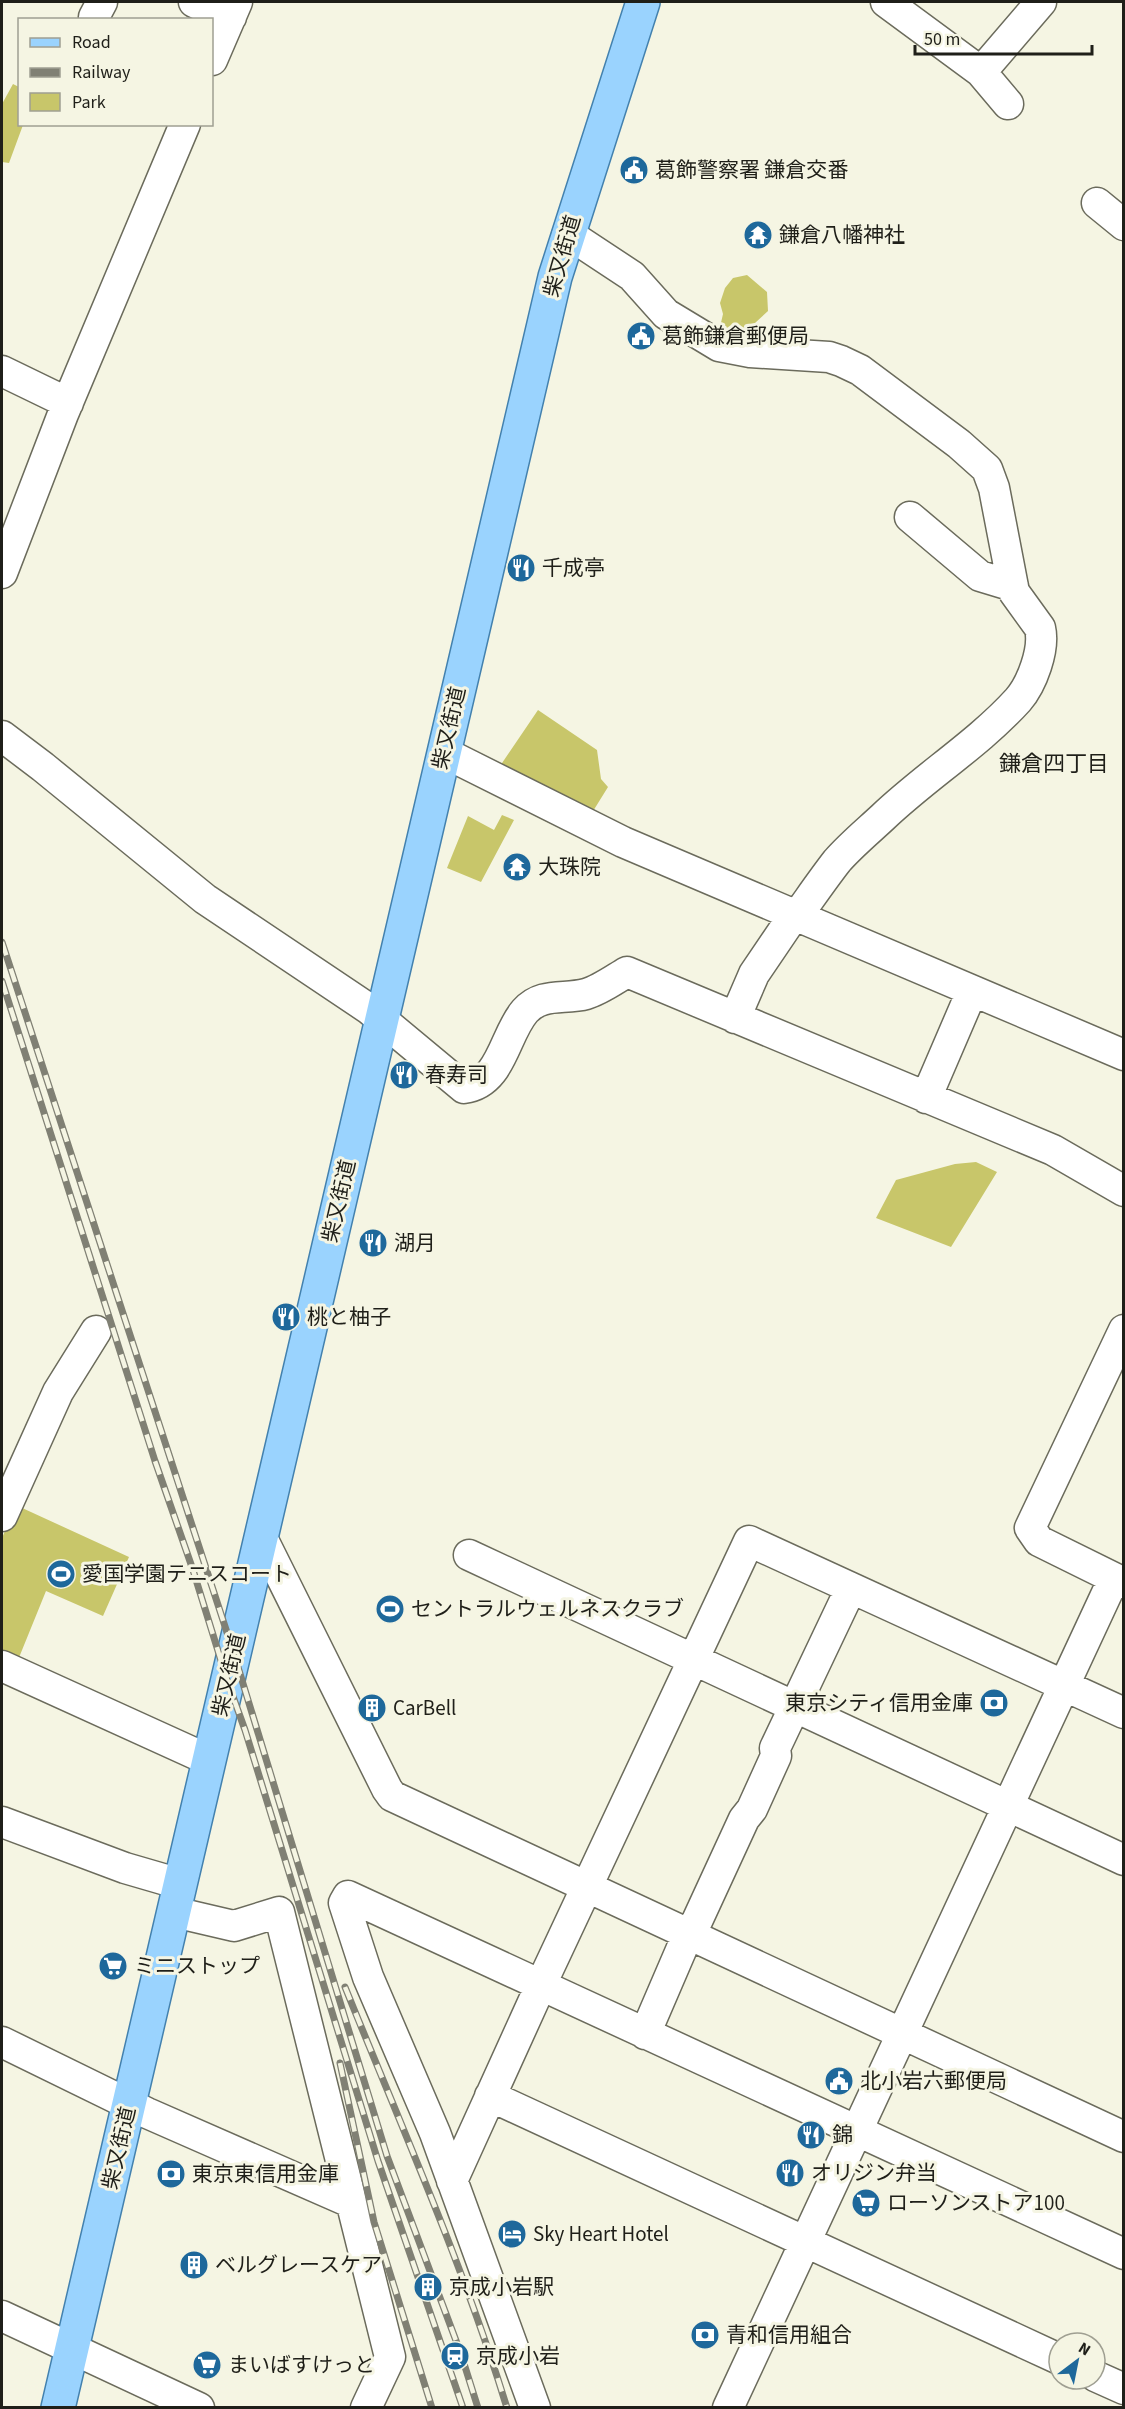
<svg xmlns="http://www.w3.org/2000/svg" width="1125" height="2409" font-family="'Source Sans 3','Noto Sans JP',sans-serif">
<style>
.green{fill:#c8c66a}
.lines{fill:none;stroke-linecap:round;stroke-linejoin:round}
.minor-casing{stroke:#6b6b5c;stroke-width:33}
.major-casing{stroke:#4381ae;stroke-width:36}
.minor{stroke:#fff;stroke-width:30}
.major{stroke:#9ad3fe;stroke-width:33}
.rail-casing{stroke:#808074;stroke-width:7}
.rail{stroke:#f5f5e3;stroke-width:4.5;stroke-dasharray:14;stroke-linecap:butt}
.labels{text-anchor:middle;stroke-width:6;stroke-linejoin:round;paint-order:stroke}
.poi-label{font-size:21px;fill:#1f1f19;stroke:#f5f5e3;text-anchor:start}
.street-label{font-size:21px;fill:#1f1f19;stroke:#f5f5e3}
.neighbourhood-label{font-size:22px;fill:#1f1f19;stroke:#f5f5e3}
</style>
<rect width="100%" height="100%" fill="#f5f5e3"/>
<path class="green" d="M 13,84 L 19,87 L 20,124 L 23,125 L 9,163 L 2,162 L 2,104 Z
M 747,275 L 767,292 L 768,311 L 755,323 L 768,332 L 768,338 L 762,342 L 723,333 L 720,327 L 723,314 L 720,303 L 725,288 L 733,278 Z
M 538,710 L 597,750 L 601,779 L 608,787 L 590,816 L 498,769 Z
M 502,815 L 514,820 L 481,882 L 447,868 L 468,816 L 494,830 Z
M 976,1162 L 997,1172 L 951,1247 L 876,1218 L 896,1180 L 955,1164 Z
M 20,1507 L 129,1557 L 103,1616 L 46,1591 L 18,1660 L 2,1653 L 2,1538 L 14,1510 Z"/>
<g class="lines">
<g class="minor-casing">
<path id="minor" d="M 194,2 L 215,12 L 231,17
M 886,2 L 981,72 L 1008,104
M 95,20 L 94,17 L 102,2
M 212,60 L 237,2
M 981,72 L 1041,2
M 1097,203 L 1124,225
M 567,236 L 579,241 L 632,276 L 666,314 L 719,346 L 750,352 L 829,357 L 841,361 L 860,370 L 959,444 L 987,469 L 994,488 L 1014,592 L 1040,628 C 1045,649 1032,684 1018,700 C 978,744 926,776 883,817 C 868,831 851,845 837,861 C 823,879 810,898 797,916
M 2,371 L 68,403
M 910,517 L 980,576 L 1013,586
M 2,573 L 63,414 L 185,124
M 2,736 L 43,767 L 205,899 L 369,1009 L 464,1088 C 502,1083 504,1035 525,1011 C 542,992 564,1000 586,994 C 600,990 615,979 627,972 L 1053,1150 L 1124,1191
M 443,756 L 457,759 L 623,842 L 1124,1055
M 735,1018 L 754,974 L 794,915
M 926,1098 L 972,991
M 1124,1330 L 1030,1528 L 1039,1541 L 1124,1583
M 2,1516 L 58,1392 L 96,1331
M 262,1538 L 387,1789 L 392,1796 L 1124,2137
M 469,1555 L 1124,1860
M 2,1666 L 209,1760
M 2,1822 L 125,1868 L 180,1884
M 174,1912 L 234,1926 L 279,1912 L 390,2357 L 366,2408
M 645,2034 L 688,1934 L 697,1921 L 744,1819 L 752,1809 L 776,1756 L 775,1748 L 851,1588
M 2,2042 L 147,2113 L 350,2202
M 490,2096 L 1059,2359
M 452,2181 L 545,1976 L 749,1541 L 1124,1713
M 2,2316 L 199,2408
M 1095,2376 L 1124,2389
M 535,2408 L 435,2133 L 368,1977 L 344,1903 L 348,1896 L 1124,2254
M 728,2408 L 1114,1578"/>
</g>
<g class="major-casing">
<path id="major" d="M 58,2408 L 555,277 L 643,2"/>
</g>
<use href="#minor" class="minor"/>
<use href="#major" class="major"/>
<g class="rail-casing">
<path id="rail" d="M 2,942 L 234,1654 L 387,2156 L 461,2354 L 478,2408
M 2,981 L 155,1461 L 193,1570 L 227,1680 L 245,1730 L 378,2161 L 463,2408
M 345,1987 C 401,2126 463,2264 507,2408
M 340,2063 L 374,2222 L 432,2408"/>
</g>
<use href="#rail" class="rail"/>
</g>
<defs>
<g id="civic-disc" transform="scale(1.5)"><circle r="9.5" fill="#1e689b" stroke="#f5f5e3"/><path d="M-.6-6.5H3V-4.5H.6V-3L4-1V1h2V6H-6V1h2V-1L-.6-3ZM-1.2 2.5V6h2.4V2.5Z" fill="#fff"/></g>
<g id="temple-disc" transform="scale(1.5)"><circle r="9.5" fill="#1e689b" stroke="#f5f5e3"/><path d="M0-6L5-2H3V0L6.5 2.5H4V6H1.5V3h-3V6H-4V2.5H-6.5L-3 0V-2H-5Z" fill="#fff"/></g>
<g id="restaurant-disc" transform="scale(1.5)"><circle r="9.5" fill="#1e689b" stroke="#f5f5e3"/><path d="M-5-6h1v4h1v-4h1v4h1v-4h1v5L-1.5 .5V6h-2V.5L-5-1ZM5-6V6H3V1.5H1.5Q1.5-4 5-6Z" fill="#fff"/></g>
<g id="stadium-disc" transform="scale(1.5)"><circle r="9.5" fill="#1e689b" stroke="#f5f5e3"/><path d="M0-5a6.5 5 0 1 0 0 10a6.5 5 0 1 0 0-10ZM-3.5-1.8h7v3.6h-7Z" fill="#fff"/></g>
<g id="bank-disc" transform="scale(1.5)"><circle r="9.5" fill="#1e689b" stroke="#f5f5e3"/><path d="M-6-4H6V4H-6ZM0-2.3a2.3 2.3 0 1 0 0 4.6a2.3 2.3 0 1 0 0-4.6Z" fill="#fff"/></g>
<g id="building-disc" transform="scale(1.5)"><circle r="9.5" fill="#1e689b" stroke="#f5f5e3"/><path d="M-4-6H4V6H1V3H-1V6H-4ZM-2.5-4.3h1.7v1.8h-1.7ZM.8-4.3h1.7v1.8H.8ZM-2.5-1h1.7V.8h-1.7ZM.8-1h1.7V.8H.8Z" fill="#fff"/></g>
<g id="supermarket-disc" transform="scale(1.5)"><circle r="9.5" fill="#1e689b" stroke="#f5f5e3"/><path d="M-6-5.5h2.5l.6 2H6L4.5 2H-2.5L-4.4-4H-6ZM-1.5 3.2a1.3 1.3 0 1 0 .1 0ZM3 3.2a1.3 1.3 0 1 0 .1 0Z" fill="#fff"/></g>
<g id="hotel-disc" transform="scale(1.5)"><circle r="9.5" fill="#1e689b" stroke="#f5f5e3"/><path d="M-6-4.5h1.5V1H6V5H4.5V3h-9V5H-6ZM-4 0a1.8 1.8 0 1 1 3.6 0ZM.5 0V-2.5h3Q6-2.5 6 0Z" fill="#fff"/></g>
<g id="station-disc" transform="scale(1.5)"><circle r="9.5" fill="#1e689b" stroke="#f5f5e3"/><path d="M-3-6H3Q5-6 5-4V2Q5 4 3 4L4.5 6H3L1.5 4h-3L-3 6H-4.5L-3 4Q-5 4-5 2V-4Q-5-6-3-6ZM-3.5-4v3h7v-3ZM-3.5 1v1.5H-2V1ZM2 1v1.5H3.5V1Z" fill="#fff"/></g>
</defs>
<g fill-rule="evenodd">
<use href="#civic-disc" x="634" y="170"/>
<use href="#temple-disc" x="758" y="235"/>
<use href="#civic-disc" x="641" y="336"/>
<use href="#restaurant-disc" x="521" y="568"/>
<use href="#temple-disc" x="517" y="867"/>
<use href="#restaurant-disc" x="404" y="1075"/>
<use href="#restaurant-disc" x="373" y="1243"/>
<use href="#restaurant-disc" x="286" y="1317"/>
<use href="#stadium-disc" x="61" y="1574"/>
<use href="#stadium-disc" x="390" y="1609"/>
<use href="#bank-disc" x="994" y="1703"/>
<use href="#building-disc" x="372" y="1708"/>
<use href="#supermarket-disc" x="113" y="1966"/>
<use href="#civic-disc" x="839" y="2081"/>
<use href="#restaurant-disc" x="811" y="2135"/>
<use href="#restaurant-disc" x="790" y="2173"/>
<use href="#bank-disc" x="171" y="2174"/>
<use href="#supermarket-disc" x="866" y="2203"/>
<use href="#hotel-disc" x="512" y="2234"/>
<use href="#building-disc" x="194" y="2265"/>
<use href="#building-disc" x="428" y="2287"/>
<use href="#bank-disc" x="705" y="2335"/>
<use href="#station-disc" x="455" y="2356"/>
<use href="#supermarket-disc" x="207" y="2365"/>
</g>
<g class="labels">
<g class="poi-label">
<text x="655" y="177">葛飾警察署 鎌倉交番</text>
<text x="779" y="242">鎌倉八幡神社</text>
<text x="662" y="343">葛飾鎌倉郵便局</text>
<text x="542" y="575">千成亭</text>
<text x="538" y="874">大珠院</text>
<text x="425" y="1082">春寿司</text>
<text x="394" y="1250">湖月</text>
<text x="307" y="1324">桃と柚子</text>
<text x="82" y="1581">愛国学園テニスコート</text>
<text x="411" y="1616">セントラルウェルネスクラブ</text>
<text x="973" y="1710" text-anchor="end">東京シティ信用金庫</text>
<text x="393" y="1715">CarBell</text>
<text x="134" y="1973">ミニストップ</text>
<text x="860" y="2088">北小岩六郵便局</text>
<text x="832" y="2142">錦</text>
<text x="811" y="2180">オリジン弁当</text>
<text x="192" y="2181">東京東信用金庫</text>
<text x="887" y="2210">ローソンストア100</text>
<text x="533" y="2241">Sky Heart Hotel</text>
<text x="215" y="2272">ベルグレースケア</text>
<text x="449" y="2294">京成小岩駅</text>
<text x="726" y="2342">青和信用組合</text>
<text x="476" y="2363">京成小岩</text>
<text x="228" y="2372">まいばすけっと</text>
</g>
<g class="street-label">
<text transform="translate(562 256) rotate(-74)" y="7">柴又街道</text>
<text transform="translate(449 728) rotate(-77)" y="7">柴又街道</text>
<text transform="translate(339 1201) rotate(-77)" y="7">柴又街道</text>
<text transform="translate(229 1675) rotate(-77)" y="7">柴又街道</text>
<text transform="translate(119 2148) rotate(-77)" y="7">柴又街道</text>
</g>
<g class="neighbourhood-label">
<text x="1054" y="771">鎌倉四丁目</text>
</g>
</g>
<rect width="1125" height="2409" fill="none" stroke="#1f1f19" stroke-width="6"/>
<rect x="18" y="18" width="195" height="108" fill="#f5f5e3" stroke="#9f9f92" stroke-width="1.5"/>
<rect x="30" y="38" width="30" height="9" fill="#9ad3fe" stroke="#9f9f92" stroke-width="1.5"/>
<text x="72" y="48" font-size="18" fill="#1f1f19">Road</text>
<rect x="30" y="68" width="30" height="9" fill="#808074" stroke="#9f9f92" stroke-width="1.5"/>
<text x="72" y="78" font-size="18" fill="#1f1f19">Railway</text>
<rect x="30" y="93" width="30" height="18" fill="#c8c66a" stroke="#9f9f92" stroke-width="1.5"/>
<text x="72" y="108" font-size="18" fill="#1f1f19">Park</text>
<g transform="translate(1077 2361) rotate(32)"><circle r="28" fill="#f5f5e3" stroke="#9f9f92" stroke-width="1.5"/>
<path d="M0-4.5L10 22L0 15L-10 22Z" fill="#1e689b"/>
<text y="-9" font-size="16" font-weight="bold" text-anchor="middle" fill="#1f1f19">N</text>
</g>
<path d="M915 45v9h177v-9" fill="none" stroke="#1f1f19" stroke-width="3"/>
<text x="924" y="45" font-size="18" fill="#1f1f19" stroke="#f5f5e3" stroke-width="4.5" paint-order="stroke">50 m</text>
</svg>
